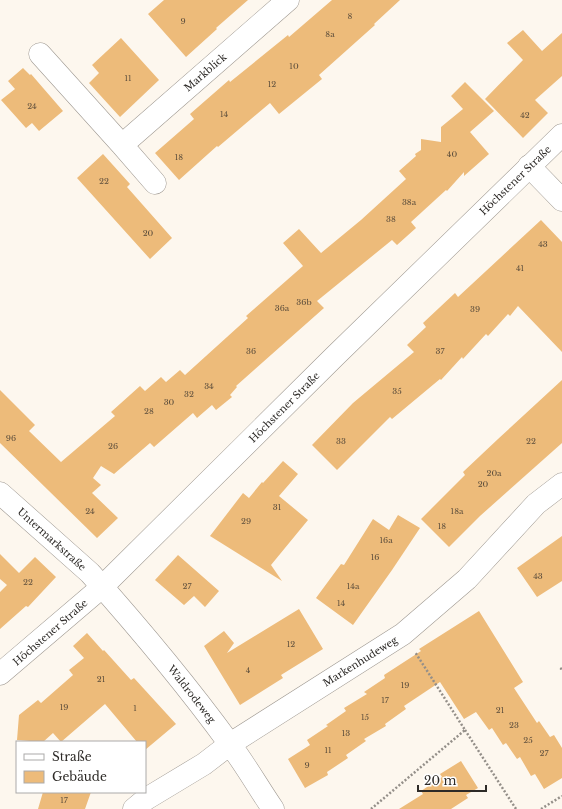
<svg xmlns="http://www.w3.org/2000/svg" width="562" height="809" font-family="'Libre Baskerville',serif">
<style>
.building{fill:#edbb7a}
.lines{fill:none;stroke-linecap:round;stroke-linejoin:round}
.minor-casing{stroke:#9e9891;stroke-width:23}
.secondary-casing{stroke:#9e9891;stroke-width:23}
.path{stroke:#948f89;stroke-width:2.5;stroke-dasharray:2 2;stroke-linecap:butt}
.minor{stroke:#fff;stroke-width:22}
.secondary{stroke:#fff;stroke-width:22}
.labels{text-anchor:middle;stroke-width:3;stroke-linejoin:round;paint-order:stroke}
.number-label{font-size:8px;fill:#5d4e3c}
.street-label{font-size:10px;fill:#2d2a27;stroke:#fff}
</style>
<rect width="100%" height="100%" fill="#fdf7ee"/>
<path class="building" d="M 164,0 L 248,0 L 216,28 L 217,29 L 186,57 L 148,14 Z
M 332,0 L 400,0 L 374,24 L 375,25 L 319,75 L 322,79 L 279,114 L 270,103 L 218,147 L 217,146 L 179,180 L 155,153 L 194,119 L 190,114 L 229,80 L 230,82 L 288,35 L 289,37 Z
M 523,30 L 542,51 L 562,33 L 562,76 L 535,100 L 548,113 L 523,138 L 485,99 L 523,60 L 507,43 Z
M 121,38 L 159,80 L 120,117 L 89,83 L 99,73 L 92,65 Z
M 23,68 L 30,75 L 31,74 L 63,111 L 39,131 L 32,123 L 26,128 L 1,100 L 15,89 L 8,81 Z
M 465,82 L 494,111 L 470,132 L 489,154 L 464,176 L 464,172 L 447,191 L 446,190 L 411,222 L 416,228 L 397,245 L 392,240 L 317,301 L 324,308 L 236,386 L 237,387 L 230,395 L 232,397 L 216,410 L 212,405 L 197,418 L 193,413 L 154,447 L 150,443 L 114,474 L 101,466 L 93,478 L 101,485 L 92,493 L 118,518 L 97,538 L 0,443 L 0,390 L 35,425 L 29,431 L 61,462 L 115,416 L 111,412 L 140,386 L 145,391 L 161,377 L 166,382 L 180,370 L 185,375 L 248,318 L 246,316 L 303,266 L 283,243 L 299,229 L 321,253 L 361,220 L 406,179 L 399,171 L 416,156 L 415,154 L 421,150 L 421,139 L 441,142 L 441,127 L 463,109 L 451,96 Z
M 103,154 L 130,184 L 127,187 L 172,238 L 150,259 L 77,178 Z
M 541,220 L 562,242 L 562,352 L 518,306 L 510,316 L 508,314 L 488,336 L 486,334 L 463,359 L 462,357 L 441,380 L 440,379 L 392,419 L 390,417 L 337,470 L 312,445 L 353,403 L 414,352 L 407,345 L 426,327 L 423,323 L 455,293 L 458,297 Z
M 562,380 L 562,443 L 480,516 L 449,547 L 421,519 L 465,475 L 463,472 L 498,439 Z
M 283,461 L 298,474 L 279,496 L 308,520 L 271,565 L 282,581 L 210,536 L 243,493 L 249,498 L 262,482 L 263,483 Z
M 398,515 L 420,528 L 392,570 L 353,625 L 316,598 L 341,564 L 344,565 L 373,519 L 389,530 Z
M 562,536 L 562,581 L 537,597 L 517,568 Z
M 0,554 L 19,573 L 35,557 L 56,577 L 28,607 L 26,606 L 0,629 L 0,592 L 7,585 L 0,579 Z
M 178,555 L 219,591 L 205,607 L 194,596 L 184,605 L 155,580 Z
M 299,609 L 323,649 L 281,675 L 283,678 L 240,705 L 204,646 L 224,631 L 234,643 L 227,653 Z
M 479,611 L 523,682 L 514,688 L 537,723 L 539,721 L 550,737 L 554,735 L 562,748 L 562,778 L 544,789 L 535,774 L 531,776 L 520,757 L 517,759 L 506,743 L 503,745 L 492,728 L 489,730 L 476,712 L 464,719 L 440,682 L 404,706 L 406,709 L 385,724 L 386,726 L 364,739 L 366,741 L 346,755 L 348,758 L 327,772 L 328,775 L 305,788 L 288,759 L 310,745 L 307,740 L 328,726 L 326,725 L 346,711 L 344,708 L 367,694 L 364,692 L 385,678 L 384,675 L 421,651 L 419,649 Z
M 87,633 L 103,651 L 104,650 L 131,680 L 134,678 L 176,724 L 145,750 L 145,742 L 137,742 L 105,704 L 61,742 L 53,733 L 43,742 L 17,740 L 19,715 L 38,700 L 41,703 L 73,675 L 69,670 L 84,658 L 73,646 Z
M 461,761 L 478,788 L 466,795 L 468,798 L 451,809 L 399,809 L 423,794 L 421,791 L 442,777 L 440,774 Z
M 43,792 L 91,792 L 85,809 L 38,809 Z"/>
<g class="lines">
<g class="minor-casing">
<path id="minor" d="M 40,54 L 122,145 L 155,183
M 122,145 L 288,0
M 529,166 L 562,200
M 0,493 L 90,573 C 139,628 186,684 229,743 C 245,764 258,787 273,809
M 134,809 L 146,799 L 204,764 L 230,744 L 403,634 L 467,579 L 536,504 L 562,484"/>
</g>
<g class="secondary-casing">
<path id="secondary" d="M 0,674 L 102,587 L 335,356 L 562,135"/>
</g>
<path class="path" d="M 562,668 L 561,669 L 562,671
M 465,730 L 516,809
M 371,809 L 465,730 L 415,652
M 541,809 L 562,796"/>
<use href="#minor" class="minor"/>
<use href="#secondary" class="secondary"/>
</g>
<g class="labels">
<g class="number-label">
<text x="350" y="19">8</text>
<text x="183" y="24">9</text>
<text x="330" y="37">8a</text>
<text x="294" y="69">10</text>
<text x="128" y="81">11</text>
<text x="272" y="87">12</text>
<text x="32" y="109">24</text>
<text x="224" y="117">14</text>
<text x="525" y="118">42</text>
<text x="452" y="157">40</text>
<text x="179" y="160">18</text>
<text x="104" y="184">22</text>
<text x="409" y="205">38a</text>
<text x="391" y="222">38</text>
<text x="148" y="236">20</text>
<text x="543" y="247">43</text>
<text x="520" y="271">41</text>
<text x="304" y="305">36b</text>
<text x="282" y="311">36a</text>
<text x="475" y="312">39</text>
<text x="251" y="354">36</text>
<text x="440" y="354">37</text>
<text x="209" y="389">34</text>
<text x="397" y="394">35</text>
<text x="189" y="397">32</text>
<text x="169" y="405">30</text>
<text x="149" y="414">28</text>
<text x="11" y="441">96</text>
<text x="341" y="444">33</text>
<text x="531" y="444">22</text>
<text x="113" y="449">26</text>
<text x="494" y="476">20a</text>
<text x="483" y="487">20</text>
<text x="277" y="510">31</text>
<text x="90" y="514">24</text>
<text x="457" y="514">18a</text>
<text x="246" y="524">29</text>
<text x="442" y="529">18</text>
<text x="386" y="543">16a</text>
<text x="375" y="560">16</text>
<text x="538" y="579">43</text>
<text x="28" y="585">22</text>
<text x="187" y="589">27</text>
<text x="353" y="589">14a</text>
<text x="341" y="606">14</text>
<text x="291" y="647">12</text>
<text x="248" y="673">4</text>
<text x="101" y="682">21</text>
<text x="405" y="688">19</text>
<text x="385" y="703">17</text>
<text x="64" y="710">19</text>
<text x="135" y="711">1</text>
<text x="500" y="713">21</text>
<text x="365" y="720">15</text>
<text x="514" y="728">23</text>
<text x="346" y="736">13</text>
<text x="528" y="743">25</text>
<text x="328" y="753">11</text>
<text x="544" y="756">27</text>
<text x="307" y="768">9</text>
<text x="64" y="803">17</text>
</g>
<g class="street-label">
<text transform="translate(205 72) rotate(-41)" y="4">Markblick</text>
<text transform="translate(515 180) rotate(-44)" y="4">Höchstener Straße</text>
<text transform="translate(284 407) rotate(-45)" y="4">Höchstener Straße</text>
<text transform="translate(52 539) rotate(42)" y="4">Untermarkstraße</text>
<text transform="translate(50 632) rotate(-41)" y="4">Höchstener Straße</text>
<text transform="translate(360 661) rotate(-32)" y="4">Markenhudeweg</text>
<text transform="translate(192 694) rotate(52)" y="4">Waldrodeweg</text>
</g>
</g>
<rect x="16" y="741" width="130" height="52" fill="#ffffff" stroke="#abaaa9"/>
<rect x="24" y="754" width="20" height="6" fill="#ffffff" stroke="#abaaa9"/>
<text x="52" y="761" font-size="12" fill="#2d2a27">Straße</text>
<rect x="24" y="771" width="20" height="12" fill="#edbb7a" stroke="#abaaa9"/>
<text x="52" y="781" font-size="12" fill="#2d2a27">Gebäude</text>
<path d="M418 785v6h68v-6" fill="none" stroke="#2d2a27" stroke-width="2"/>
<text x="424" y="785" font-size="12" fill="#2d2a27" stroke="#ffffff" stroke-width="3" paint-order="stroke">20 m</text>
</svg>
